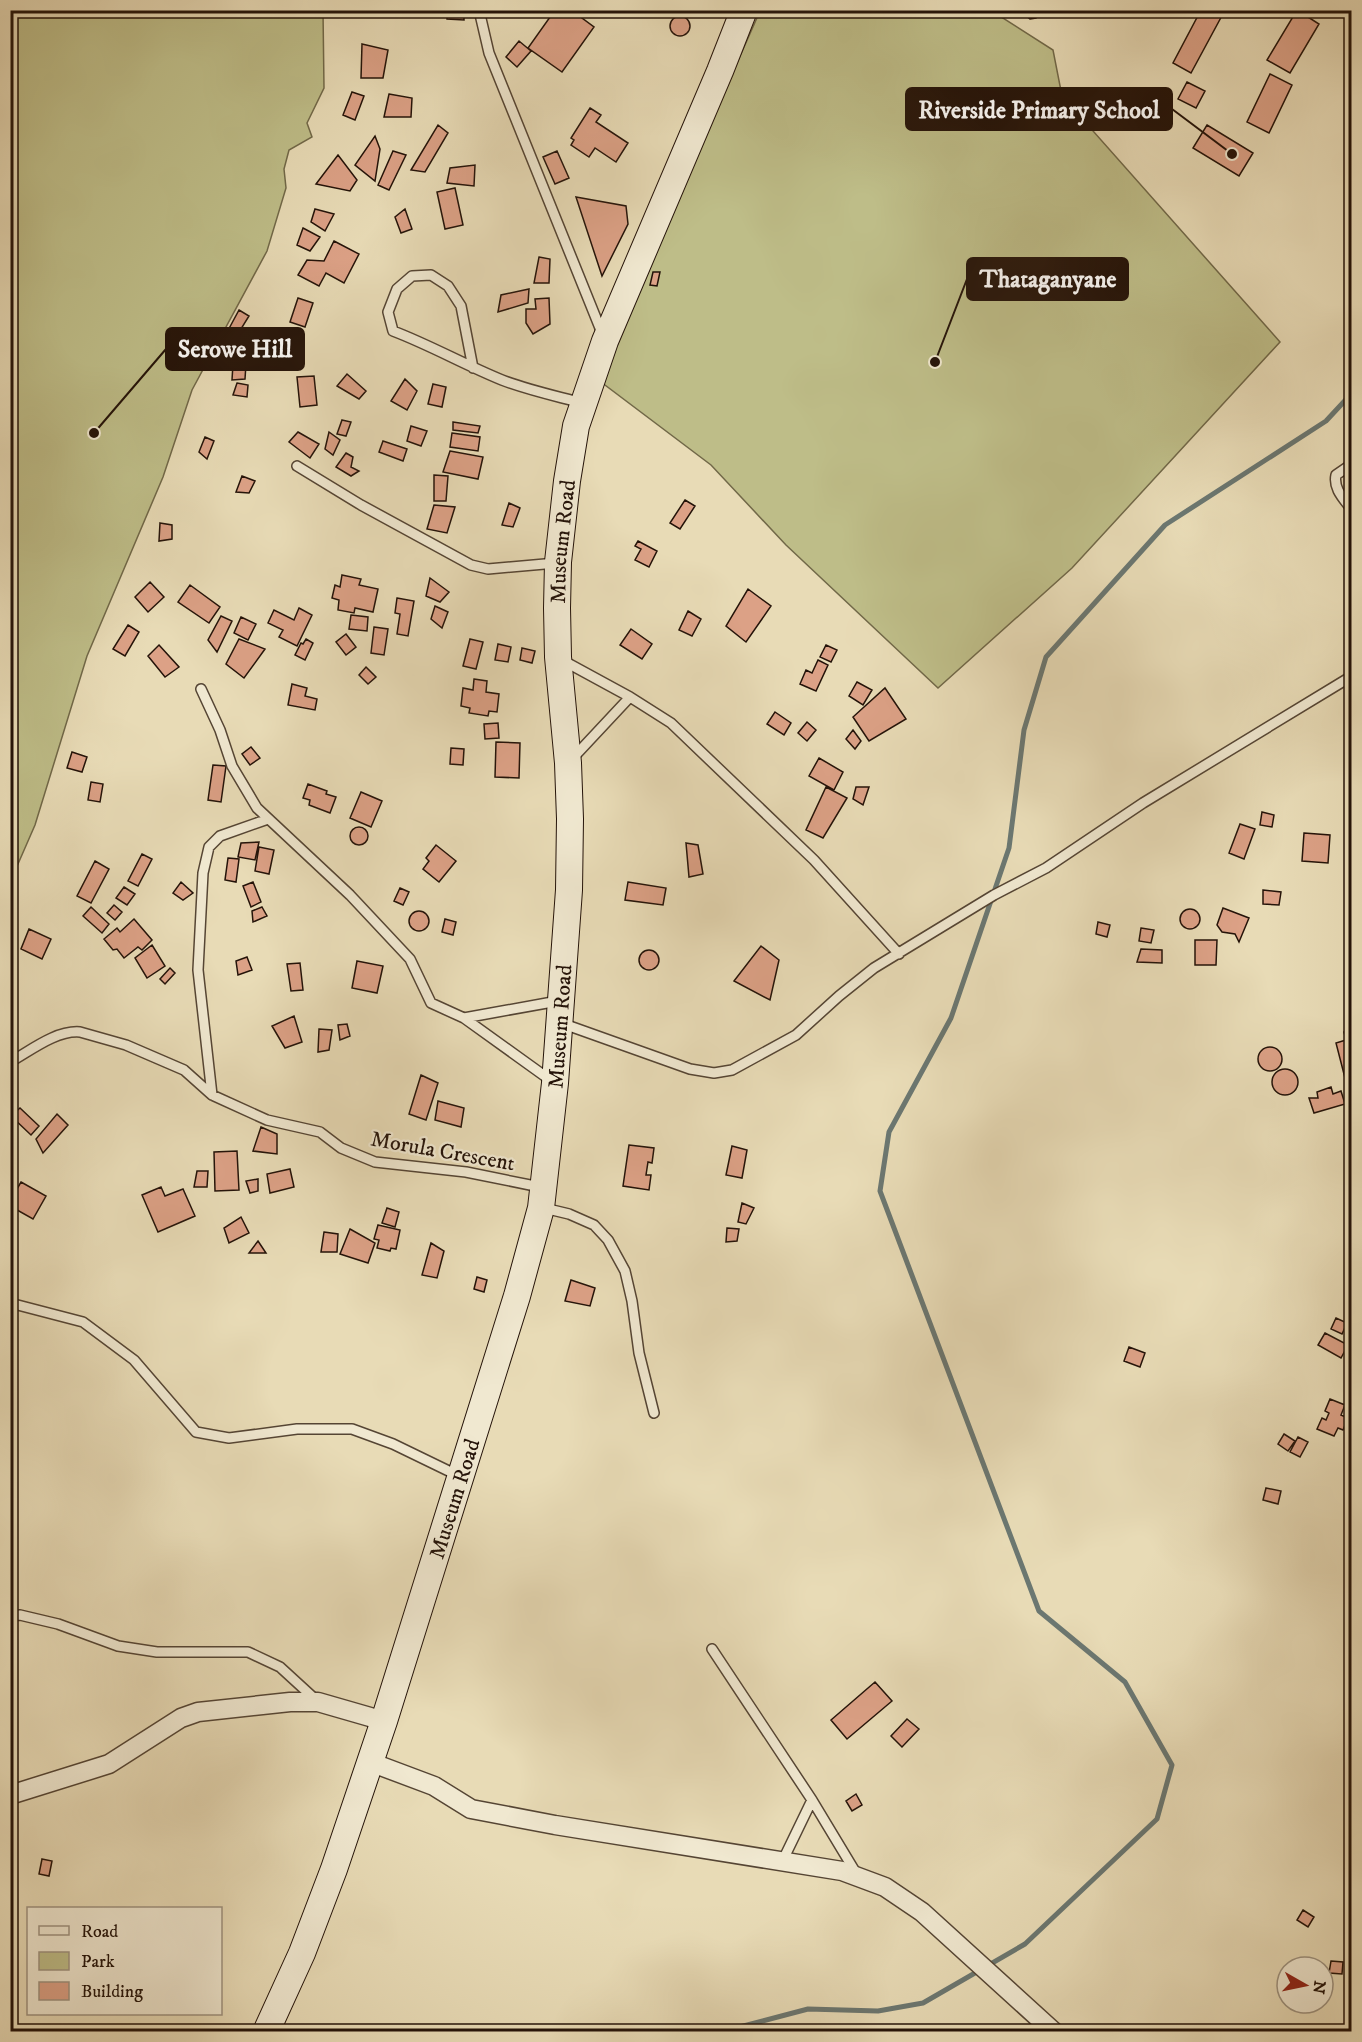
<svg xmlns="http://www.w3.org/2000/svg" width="1362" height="2042" font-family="'IM FELL DW Pica',serif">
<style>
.green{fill:#bebd88;stroke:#716848;stroke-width:1.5}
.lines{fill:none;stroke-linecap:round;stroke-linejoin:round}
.stream{stroke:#6b7771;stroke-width:5}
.building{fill:#dca186;stroke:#241309;stroke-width:1.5}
.lane-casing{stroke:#554534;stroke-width:12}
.street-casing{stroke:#554534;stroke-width:21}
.secondary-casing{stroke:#241309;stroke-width:28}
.lane{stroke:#f0e8d0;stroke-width:9}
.street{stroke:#f0e8d0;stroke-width:18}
.secondary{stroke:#f0e8d0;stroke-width:26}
.labels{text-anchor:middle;stroke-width:4.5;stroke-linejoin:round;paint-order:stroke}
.street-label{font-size:22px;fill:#241309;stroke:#f0e8d0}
.leader{fill:none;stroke:#241309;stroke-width:2}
.callout-dot{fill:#241309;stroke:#f0e8d0;stroke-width:2}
.callout{fill:#241309;stroke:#241309;stroke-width:2}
.callout-label{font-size:24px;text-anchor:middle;font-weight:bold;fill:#fff}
</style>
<rect width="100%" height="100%" fill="#e8dbb6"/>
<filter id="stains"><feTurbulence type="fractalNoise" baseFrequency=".00333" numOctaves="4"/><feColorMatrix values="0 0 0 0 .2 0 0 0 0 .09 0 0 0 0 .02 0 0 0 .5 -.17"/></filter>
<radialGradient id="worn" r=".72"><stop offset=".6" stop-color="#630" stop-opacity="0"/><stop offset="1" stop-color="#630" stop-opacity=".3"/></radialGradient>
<path class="green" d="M 11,10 L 323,11 L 324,88 L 307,123 L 312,137 L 289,150 L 284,169 L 286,188 L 267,251 L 192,390 L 163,477 L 87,656 L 35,825 L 11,880 Z
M 760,11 L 992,11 L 1053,50 L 1062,96 L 1280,342 L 1072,568 L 938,688 L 786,545 L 711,465 L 601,382 L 632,300 Z"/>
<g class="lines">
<path class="stream" d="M 730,2032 L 732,2029 L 808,2009 L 878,2011 L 923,2003 L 1025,1944 L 1157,1819 L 1172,1765 L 1125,1682 L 1039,1611 L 880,1191 L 889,1132 L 951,1018 L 1009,848 L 1024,730 L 1046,657 L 1165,525 L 1326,421 L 1352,393"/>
</g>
<path class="building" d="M 447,10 L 464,10 L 464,20 L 447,19 Z
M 555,10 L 571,10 L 594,27 L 562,72 L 528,48 Z
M 1022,10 L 1041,10 L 1041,11 L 1036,18 L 1030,19 L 1025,15 Z
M 1201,10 L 1225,10 L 1191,73 L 1173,63 Z
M 1297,10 L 1319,24 L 1290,73 L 1267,60 Z
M670 26a10 10 0 1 1 20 0a10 10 0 1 1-20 0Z
M 519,41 L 531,51 L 517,67 L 506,57 Z
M 362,44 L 388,50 L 383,78 L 361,78 Z
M 1270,74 L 1292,85 L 1269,133 L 1247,122 Z
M 1187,82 L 1205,91 L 1196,108 L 1178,99 Z
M 352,92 L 364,96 L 355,120 L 343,115 Z
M 389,94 L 412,98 L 411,117 L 384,117 Z
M 590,108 L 601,115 L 596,122 L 628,143 L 616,162 L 595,148 L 589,157 L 571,145 L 574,140 L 571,138 Z
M 438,125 L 448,133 L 425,172 L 411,170 Z
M 1207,125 L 1253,153 L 1239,176 L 1193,148 Z
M 375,136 L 380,149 L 375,181 L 355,165 Z
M 393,151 L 406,155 L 389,190 L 378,185 Z
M 557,151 L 569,178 L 555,184 L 543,157 Z
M 338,155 L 357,180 L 350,191 L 316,184 Z
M 475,165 L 474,186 L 447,183 L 450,168 Z
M 455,188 L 463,225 L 445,229 L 437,192 Z
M 576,197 L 626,206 L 628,224 L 602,276 Z
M 315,209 L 334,214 L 325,231 L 311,222 Z
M 405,209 L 412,229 L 401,233 L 395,217 Z
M 303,228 L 320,237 L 310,251 L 297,245 Z
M 334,241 L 359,254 L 344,283 L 326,273 L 319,286 L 298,275 L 307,260 L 324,261 Z
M 539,257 L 550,259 L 549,283 L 534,283 Z
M 653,272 L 660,272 L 657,286 L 650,285 Z
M 529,289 L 528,303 L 498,312 L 501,295 Z
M 298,298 L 313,303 L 305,327 L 290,322 Z
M 549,298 L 550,324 L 533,334 L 526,323 L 526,309 L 536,309 L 535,299 Z
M 239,310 L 249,316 L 233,342 L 225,336 Z
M 233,364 L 246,364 L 245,379 L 232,380 Z
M 347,374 L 366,391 L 359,399 L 337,386 Z
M 314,376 L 317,405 L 300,407 L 297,377 Z
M 405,379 L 417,391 L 407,410 L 391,401 Z
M 237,383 L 248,385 L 247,397 L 233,395 Z
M 433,384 L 446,387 L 442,407 L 428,404 Z
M 342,420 L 351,422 L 346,436 L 337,434 Z
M 453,422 L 480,426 L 478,433 L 453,430 Z
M 411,426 L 427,431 L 421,446 L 407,441 Z
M 298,432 L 319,444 L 310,458 L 289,442 Z
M 329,432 L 340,440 L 333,455 L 325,449 Z
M 452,433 L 480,437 L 478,451 L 450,447 Z
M 205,437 L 214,441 L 207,459 L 199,452 Z
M 383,441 L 407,449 L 403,461 L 379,452 Z
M 450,451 L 483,457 L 478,479 L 443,472 Z
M 346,453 L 353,457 L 351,467 L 359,471 L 351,476 L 336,467 Z
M 434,475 L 448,476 L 446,501 L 434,501 Z
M 242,476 L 255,481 L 249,493 L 236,492 Z
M 685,500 L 695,506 L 680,529 L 670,523 Z
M 509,503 L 520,508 L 513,527 L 502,525 Z
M 434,505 L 455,507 L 447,533 L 427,529 Z
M 160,523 L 172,525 L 172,539 L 159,541 Z
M 638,541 L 657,551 L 649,567 L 635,560 L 641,549 L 635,546 Z
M 342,575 L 361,579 L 359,585 L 378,589 L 373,612 L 355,608 L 354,613 L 338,610 L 339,600 L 332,598 L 335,585 L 340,587 Z
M 430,578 L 449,592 L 440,602 L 426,596 Z
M 150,582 L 164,597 L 148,612 L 135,597 Z
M 190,585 L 220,607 L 209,623 L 178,602 Z
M 748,589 L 771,606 L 746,642 L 726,626 Z
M 397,598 L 414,601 L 408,636 L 397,634 L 400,614 L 395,613 Z
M 435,606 L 448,612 L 442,628 L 431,619 Z
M 299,608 L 312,615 L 297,646 L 279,637 L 283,630 L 268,623 L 274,610 L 294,620 Z
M 688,611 L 701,619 L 692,636 L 679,630 Z
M 351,615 L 368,617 L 367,631 L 349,629 Z
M 221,616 L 232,621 L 217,652 L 208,640 Z
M 241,617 L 256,624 L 248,640 L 234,633 Z
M 128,625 L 139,632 L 125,656 L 113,649 Z
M 374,627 L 388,629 L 384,655 L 371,653 Z
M 631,629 L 652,644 L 642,659 L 620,645 Z
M 346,634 L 356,647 L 346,655 L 336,642 Z
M 239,639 L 265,649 L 244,678 L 226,664 Z
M 306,639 L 313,643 L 305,660 L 295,655 L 301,643 L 303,644 Z
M 470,639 L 483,642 L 476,669 L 463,666 Z
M 498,644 L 511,647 L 508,662 L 495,660 Z
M 159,645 L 179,667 L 165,677 L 148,656 Z
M 826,645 L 837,650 L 831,662 L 820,657 Z
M 522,648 L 535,651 L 532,663 L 520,660 Z
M 818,660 L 828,665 L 816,691 L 800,684 L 806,670 L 812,673 Z
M 366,667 L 376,677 L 368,684 L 359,675 Z
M 474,679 L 487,681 L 486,692 L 499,694 L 497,712 L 489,711 L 488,716 L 469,713 L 470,708 L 461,706 L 463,688 L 473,690 Z
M 857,682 L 872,690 L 863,705 L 849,696 Z
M 292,684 L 307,688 L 305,696 L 317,699 L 315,710 L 288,705 Z
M 885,688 L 906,719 L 869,741 L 853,717 Z
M 775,712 L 791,723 L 784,735 L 767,724 Z
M 807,722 L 816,730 L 807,741 L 798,733 Z
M 498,723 L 499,738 L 485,739 L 484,724 Z
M 853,730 L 861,741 L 855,749 L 846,739 Z
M 496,742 L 520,743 L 519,778 L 495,777 Z
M 251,747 L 260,758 L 250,765 L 242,754 Z
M 451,748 L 464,749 L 463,765 L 450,764 Z
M 72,752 L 87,757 L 82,772 L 67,768 Z
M 819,758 L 843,772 L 834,790 L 809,776 Z
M 213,765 L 226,766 L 221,802 L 208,800 Z
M 91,782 L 103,784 L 100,802 L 88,800 Z
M 308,784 L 327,791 L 326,794 L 336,797 L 330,813 L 309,805 L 310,800 L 303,798 Z
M 826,787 L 847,798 L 823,838 L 806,830 Z
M 856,787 L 869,787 L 863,805 L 853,799 Z
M 361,792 L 382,801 L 371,827 L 350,818 Z
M 1262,812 L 1274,815 L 1272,827 L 1260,825 Z
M 1240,824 L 1255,829 L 1244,859 L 1229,853 Z
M350 836a9 9 0 1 1 18 0a9 9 0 1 1-18 0Z
M 1304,833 L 1330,835 L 1328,863 L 1302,861 Z
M 259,842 L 255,860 L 238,857 L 241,843 Z
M 686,843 L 698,845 L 703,874 L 689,877 Z
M 436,845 L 456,861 L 439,882 L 423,869 L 429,861 L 426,858 Z
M 259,847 L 274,850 L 269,874 L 255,871 Z
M 142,854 L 152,859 L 138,886 L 128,881 Z
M 228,858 L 239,859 L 236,882 L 225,880 Z
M 95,861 L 109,869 L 91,903 L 77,896 Z
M 181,882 L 193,893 L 183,900 L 173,893 Z
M 253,882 L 261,902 L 251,907 L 243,886 Z
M 628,882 L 666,888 L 663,905 L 625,900 Z
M 124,887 L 135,894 L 127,905 L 116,898 Z
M 400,888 L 409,892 L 403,905 L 394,901 Z
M 1263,890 L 1281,892 L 1279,905 L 1263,904 Z
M 114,905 L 122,912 L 115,920 L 107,913 Z
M 91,907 L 109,924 L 102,933 L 83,916 Z
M 262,907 L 267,916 L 253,922 L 252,911 Z
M 1223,908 L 1249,918 L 1239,942 L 1235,934 L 1222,932 L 1217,925 Z
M1180 919a10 10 0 1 1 20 0a10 10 0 1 1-20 0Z
M409 921a10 10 0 1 1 20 0a10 10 0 1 1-20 0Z
M 134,919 L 152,940 L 142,950 L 138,947 L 124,958 L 117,949 L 113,950 L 104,939 L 117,928 L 120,932 Z
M 445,919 L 456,922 L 453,935 L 442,932 Z
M 1098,922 L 1110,925 L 1107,937 L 1096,934 Z
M 1141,928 L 1154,930 L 1151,943 L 1139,941 Z
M 29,929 L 51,939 L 42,959 L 21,949 Z
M 1195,940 L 1217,940 L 1216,965 L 1195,965 Z
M 152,945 L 165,966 L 147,978 L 135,958 Z
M 761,946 L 779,960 L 770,1000 L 734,981 Z
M 1141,949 L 1162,950 L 1162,963 L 1137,962 Z
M639 960a10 10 0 1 1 20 0a10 10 0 1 1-20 0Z
M 247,957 L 252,970 L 238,975 L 236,961 Z
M 357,961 L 383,966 L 377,993 L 352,988 Z
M 300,963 L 303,990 L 291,991 L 287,964 Z
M 170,968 L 175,973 L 165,984 L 160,979 Z
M 294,1016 L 302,1042 L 285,1048 L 272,1026 Z
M 347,1024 L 350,1036 L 340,1040 L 338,1025 Z
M 319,1029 L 332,1030 L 329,1050 L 318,1052 Z
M 1352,1030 L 1352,1076 L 1345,1078 L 1336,1043 L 1346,1040 L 1344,1032 Z
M1258 1059a12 12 0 1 1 24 0a12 12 0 1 1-24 0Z
M1272 1082a13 13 0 1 1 26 0a13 13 0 1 1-26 0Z
M 421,1075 L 438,1083 L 426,1120 L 409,1114 Z
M 1331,1087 L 1333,1094 L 1341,1091 L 1345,1104 L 1314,1113 L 1309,1098 L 1318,1098 L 1317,1092 Z
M 438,1101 L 464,1108 L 461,1127 L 435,1120 Z
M 20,1108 L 39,1126 L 31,1135 L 11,1116 Z
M 57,1114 L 68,1125 L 43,1153 L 36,1139 Z
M 261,1127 L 277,1134 L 277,1154 L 253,1151 Z
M 629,1145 L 654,1148 L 652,1163 L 648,1162 L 646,1175 L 651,1175 L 649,1190 L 623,1186 Z
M 732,1146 L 747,1150 L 742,1178 L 726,1175 Z
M 237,1151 L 239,1190 L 215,1191 L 214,1152 Z
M 290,1169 L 294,1187 L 270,1193 L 267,1174 Z
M 197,1171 L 208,1171 L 207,1187 L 194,1187 Z
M 258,1179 L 258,1191 L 250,1193 L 246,1181 Z
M 21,1182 L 46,1196 L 33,1219 L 10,1206 L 10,1201 Z
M 161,1187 L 165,1196 L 183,1189 L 195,1216 L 158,1232 L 142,1195 Z
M 742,1203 L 754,1208 L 746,1224 L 738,1222 Z
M 387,1208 L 399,1212 L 395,1227 L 382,1223 Z
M 241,1217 L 249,1233 L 229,1243 L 224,1228 Z
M 378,1225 L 400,1230 L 396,1249 L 391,1248 L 390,1251 L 377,1248 L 379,1240 L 374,1239 Z
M 727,1228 L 739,1229 L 737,1241 L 726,1242 Z
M 350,1229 L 375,1243 L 368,1263 L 340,1254 Z
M 324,1232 L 338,1234 L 337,1252 L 321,1252 Z
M 258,1241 L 266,1253 L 249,1253 Z
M 431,1243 L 444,1251 L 437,1278 L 422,1275 Z
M 477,1277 L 487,1280 L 484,1292 L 474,1289 Z
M 571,1280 L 595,1288 L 590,1306 L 565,1301 Z
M 1336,1318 L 1347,1323 L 1342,1334 L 1331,1329 Z
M 1325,1333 L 1348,1345 L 1341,1358 L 1318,1345 Z
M 1129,1347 L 1145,1353 L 1140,1367 L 1124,1361 Z
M 1330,1399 L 1345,1405 L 1341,1415 L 1348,1418 L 1343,1430 L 1338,1428 L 1334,1436 L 1317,1429 L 1322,1418 L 1326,1420 L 1329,1413 L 1325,1411 Z
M 1284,1434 L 1295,1441 L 1288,1451 L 1278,1444 Z
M 1298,1437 L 1308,1442 L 1300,1457 L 1290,1452 Z
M 1266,1488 L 1281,1491 L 1278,1504 L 1263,1500 Z
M 875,1682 L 892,1701 L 847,1739 L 831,1720 Z
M 907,1719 L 919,1729 L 902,1747 L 891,1736 Z
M 856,1794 L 862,1805 L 852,1811 L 846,1801 Z
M 42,1859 L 52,1861 L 49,1876 L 39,1874 Z
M 1303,1910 L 1314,1917 L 1308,1927 L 1297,1920 Z
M 1331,1961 L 1343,1962 L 1342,1974 L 1329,1973 Z"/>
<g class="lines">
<g class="lane-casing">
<path id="lane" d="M 479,10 L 489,53 L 602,333
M 473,368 L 461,306 L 448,286 L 431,275 L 412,276 L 397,289 L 388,312 L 393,331 C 430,345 465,365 502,380 C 528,390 556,396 582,403
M 1352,464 L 1336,475 C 1333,489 1344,499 1352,510
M 297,466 L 361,505 L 471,565 L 488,569 L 556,563
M 562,660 L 630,697 L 671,723 L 814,860 L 899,954
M 201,689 L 220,730 L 232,766 L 257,808 L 350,895 L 410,959 L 431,1003 L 464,1018 L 553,1082
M 572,759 L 630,697
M 464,1018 L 558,1001
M 561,1023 L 690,1069 L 714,1073 L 732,1070 L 796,1035 L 839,996 L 874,968 L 994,895 L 1046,868 L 1143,803 L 1352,676
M 10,1062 C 30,1051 56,1030 80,1032 L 126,1045 L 184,1070 L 212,1095 L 267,1120 L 320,1132 L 341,1148 L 375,1162 L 466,1172 L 540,1187
M 212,1095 L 198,970 L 203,873 L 209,847 L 220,836 L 268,819
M 544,1208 L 569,1214 L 594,1225 L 608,1240 L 625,1271 L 632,1301 L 639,1353 L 654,1413
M 10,1303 L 83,1322 L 134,1360 L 196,1432 L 229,1438 L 297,1429 L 352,1429 L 393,1444 L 459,1476
M 10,1616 L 20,1615 L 58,1624 L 118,1646 L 157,1652 L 248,1652 L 280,1667 L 316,1700
M 712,1649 L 812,1800 L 856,1873
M 782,1862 L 812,1800"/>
</g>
<g class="street-casing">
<path id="street" d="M 370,1762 L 434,1786 L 471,1809 L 555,1825 L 842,1871 L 885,1887 L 922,1912 L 1054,2032
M 10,1795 L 109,1764 L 181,1718 L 198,1712 L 290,1702 L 318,1702 L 384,1721"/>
</g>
<g class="secondary-casing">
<g id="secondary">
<path id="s1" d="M 266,2032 L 302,1953 L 334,1869 L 384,1721 L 517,1296 L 541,1208 L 555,1083 L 569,890 L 570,819 L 568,763 L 558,657 L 557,608 L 558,562 L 567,481 L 576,426 L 605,341 L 720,71 L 744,10"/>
</g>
</g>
<use href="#lane" class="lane"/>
<use href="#street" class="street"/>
<use href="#secondary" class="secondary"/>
</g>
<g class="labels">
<g class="street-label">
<text dy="8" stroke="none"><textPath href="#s1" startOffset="1538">Museum Road</textPath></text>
<text dy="8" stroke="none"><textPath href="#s1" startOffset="1052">Museum Road</textPath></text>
<text transform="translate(443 1150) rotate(10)" y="8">Morula Crescent</text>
<text dy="8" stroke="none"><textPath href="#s1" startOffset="566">Museum Road</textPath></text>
</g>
</g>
<path class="leader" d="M1232 154L1172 109M935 362L967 279M94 433L166 349"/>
<g class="callout-dot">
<circle cx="1232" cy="154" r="6"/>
<circle cx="935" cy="362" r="6"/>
<circle cx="94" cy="433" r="6"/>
</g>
<g class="callout">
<rect x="906" y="88" width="266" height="42" rx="6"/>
<rect x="967" y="258" width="161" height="42" rx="6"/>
<rect x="166" y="328" width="138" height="42" rx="6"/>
</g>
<g class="callout-label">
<text x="1039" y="118">Riverside Primary School</text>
<text x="1048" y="287">Thataganyane</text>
<text x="235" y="357">Serowe Hill</text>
</g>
<rect width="1362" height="2042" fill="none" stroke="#e8dbb6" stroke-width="36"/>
<rect x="12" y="12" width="1338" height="2018" fill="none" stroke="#241309" stroke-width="3"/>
<rect x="18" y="18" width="1326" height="2006" fill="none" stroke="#241309" stroke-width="1.5"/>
<rect x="27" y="1907" width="195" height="108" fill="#f0e8d0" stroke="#9e9380" stroke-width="1.5"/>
<rect x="39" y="1926" width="30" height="9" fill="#f0e8d0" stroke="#9e9380" stroke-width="1.5"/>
<text x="81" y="1937" font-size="18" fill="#241309">Road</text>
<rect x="39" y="1952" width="30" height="18" fill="#bebd88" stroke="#9e9380" stroke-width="1.5"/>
<text x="81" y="1967" font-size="18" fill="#241309">Park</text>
<rect x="39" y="1982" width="30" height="18" fill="#dca186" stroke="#9e9380" stroke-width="1.5"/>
<text x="81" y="1997" font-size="18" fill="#241309">Building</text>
<g transform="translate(1305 1985) rotate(99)"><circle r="28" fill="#f0e8d0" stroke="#9e9380" stroke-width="1.5"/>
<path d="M0-4.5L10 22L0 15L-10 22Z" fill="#8f2418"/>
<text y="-9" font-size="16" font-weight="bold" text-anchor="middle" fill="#241309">N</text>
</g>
<rect width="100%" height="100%" filter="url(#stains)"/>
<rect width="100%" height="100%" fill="url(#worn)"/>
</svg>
